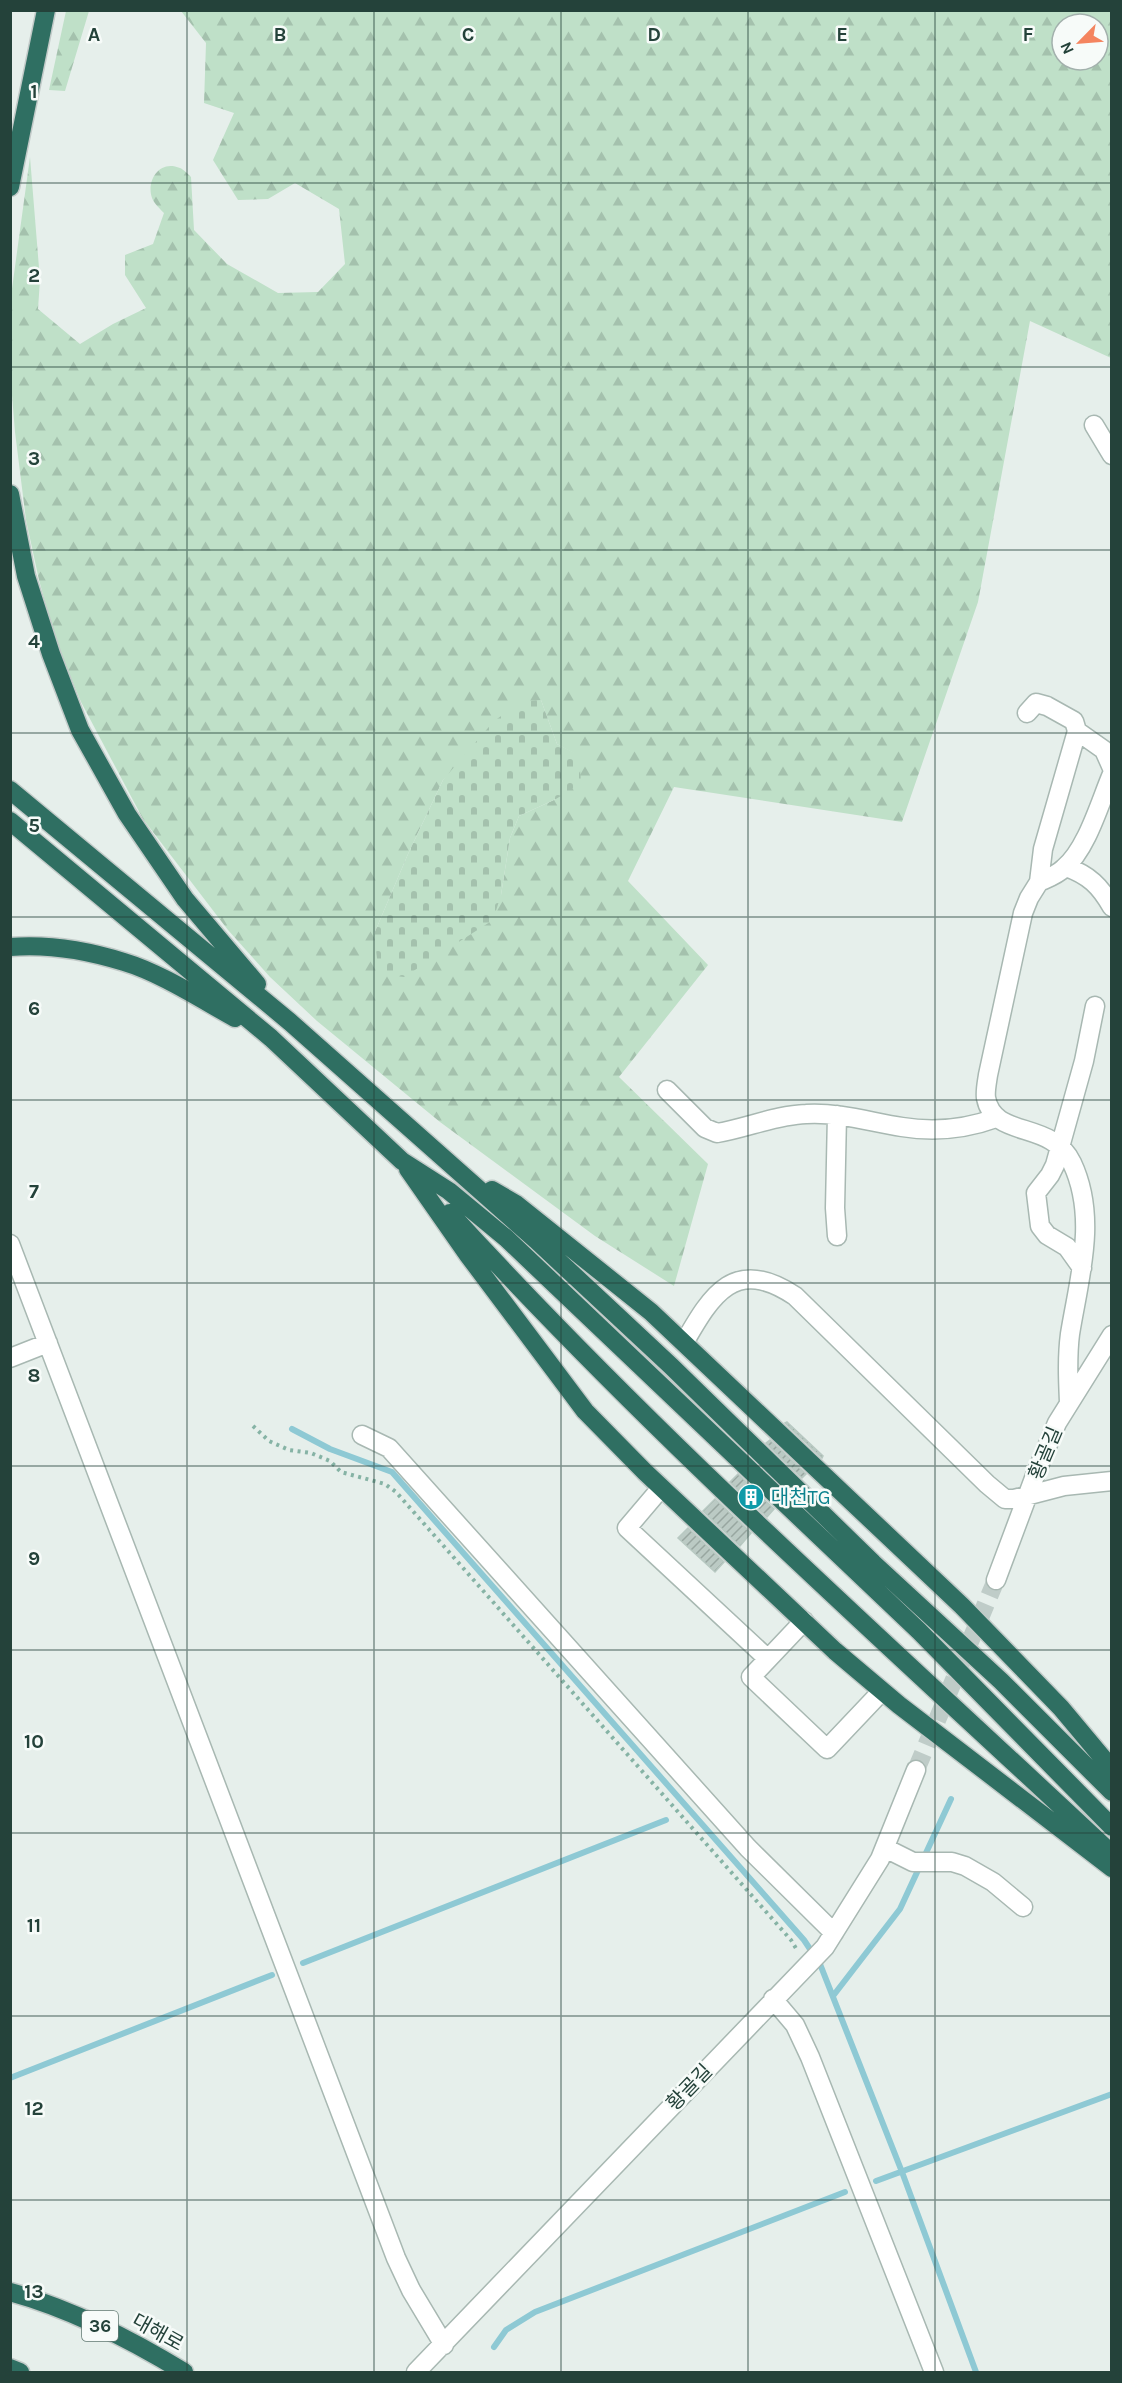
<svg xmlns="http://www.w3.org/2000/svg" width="1122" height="2383" font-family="Karla,'Noto Sans KR',sans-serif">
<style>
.forest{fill:url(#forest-firs);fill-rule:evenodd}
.cemetery{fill:url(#cemetery-stones)}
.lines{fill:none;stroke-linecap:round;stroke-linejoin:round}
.stream{stroke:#8ec9d4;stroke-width:6}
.building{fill:url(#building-hatch);stroke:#b8c9c2;stroke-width:1.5}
.minor-tunnel{stroke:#bfccc8;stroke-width:18;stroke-dasharray:18 9;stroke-linecap:butt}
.minor-casing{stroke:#a8b8b2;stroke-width:21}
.highway-casing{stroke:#c2cac8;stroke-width:21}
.path{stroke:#86b3a5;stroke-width:4;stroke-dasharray:3 4.5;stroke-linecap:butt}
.minor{stroke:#fff;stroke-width:18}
.highway{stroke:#2f6f62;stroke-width:18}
.grid{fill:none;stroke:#24423a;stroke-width:1.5;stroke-opacity:0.55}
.labels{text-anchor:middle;stroke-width:5;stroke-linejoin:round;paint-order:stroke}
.shield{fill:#f7fbf9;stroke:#637a73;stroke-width:1.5}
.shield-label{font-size:18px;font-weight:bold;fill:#24423a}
.street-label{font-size:20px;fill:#24423a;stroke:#f7fbf9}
.culture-label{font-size:20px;fill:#0d838f;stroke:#f7fbf9;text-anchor:start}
.grid-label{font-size:20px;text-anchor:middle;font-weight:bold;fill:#24423a;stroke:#f7fbf9;stroke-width:5;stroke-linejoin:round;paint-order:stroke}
</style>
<defs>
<pattern id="forest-firs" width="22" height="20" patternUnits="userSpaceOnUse" patternTransform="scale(1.5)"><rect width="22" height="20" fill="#bfe0c8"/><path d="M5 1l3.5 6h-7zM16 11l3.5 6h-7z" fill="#a4c1ad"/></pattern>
<pattern id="cemetery-stones" width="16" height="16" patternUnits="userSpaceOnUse" patternTransform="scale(1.5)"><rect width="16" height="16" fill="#bfe0c8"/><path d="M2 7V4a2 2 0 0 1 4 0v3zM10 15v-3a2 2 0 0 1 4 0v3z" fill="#a4c1ad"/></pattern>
<pattern id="building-hatch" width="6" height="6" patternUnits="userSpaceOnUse" patternTransform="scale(1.5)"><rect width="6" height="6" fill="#bbcac4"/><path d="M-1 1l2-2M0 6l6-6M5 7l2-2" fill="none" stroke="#98a6a0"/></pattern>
</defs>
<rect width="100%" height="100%" fill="#e6efeb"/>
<path class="forest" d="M 66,11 L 89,11 L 65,91 L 49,90 Z
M 181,11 L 1111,11 L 1111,358 L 1030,321 L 978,602 L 902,822 L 674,787 L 628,881 L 708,965 L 619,1077 L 708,1164 L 674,1286 L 595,1236 L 440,1122 L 317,1021 L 270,977 L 228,930 L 143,819 L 81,702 L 56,642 L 39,580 L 26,520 L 15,432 L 10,371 L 11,296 L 30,157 L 40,280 L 38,309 L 80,344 L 113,324 L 146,308 L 125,275 L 125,255 L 153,244 L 164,213 C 160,209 154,203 152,198 C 146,181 159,159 180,168 C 183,169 188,174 191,177 L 194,230 L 227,264 L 278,293 L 318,292 L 345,264 L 339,209 L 295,183 L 268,199 L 238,200 L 213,160 L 234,113 L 204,103 L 206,43 ZM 1062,24 L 1098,24 L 1098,60 L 1062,60 ZM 541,700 L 557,744 L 579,756 L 556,799 L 519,816 L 510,838 L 501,895 L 374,934 L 408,854 L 443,780 Z"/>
<path class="cemetery" d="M 541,700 L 557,744 L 579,755 L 581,783 L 556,799 L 519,816 L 510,838 L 501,895 L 493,920 L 404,977 L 387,975 L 378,966 L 374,934 L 408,854 L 443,780 L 494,721 L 521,702 Z"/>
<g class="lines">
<path class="stream" d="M 292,1429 L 330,1449 L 392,1472 L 804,1940 L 820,1964 L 902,2172 L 976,2372
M 303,1963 L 666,1820
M 833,1996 L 900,1909 L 951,1799
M 10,2078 L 272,1975
M 876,2181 L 1112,2094
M 494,2347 L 506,2330 L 535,2312 L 845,2192"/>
</g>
<path class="building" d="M 787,1422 L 823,1456 L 822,1458 L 785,1423 Z
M 770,1440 L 806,1474 L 802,1478 L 766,1443 Z
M 738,1474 L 774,1509 L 767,1517 L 730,1482 Z
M 715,1499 L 751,1533 L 740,1546 L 703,1511 Z
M 688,1528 L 724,1562 L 715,1572 L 678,1538 Z"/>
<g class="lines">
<path class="minor-tunnel" d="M 916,1770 L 996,1580"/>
<g class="minor-casing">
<path id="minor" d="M 1094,425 L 1112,455
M 1027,713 L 1036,703 L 1047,706 L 1074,721 L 1077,731 L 1043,849 L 1039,882 L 1029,898 L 1023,913 L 988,1075 C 987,1082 985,1091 986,1098 C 994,1140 1051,1119 1072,1163 C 1098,1218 1079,1278 1070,1334 C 1067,1357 1068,1379 1069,1402
M 1077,731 L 1104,750 L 1112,768
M 1066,867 C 1089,875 1100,886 1112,907
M 1039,882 C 1048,878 1057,875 1064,868 C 1087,849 1100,802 1112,774
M 667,1090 L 705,1128 L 717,1133 C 747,1128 776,1115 806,1114 C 839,1112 870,1122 902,1127 C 933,1132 966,1129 996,1118
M 837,1236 L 835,1208 L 837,1115
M 10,1244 L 396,2258 L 411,2290 L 444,2345
M 1082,1268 L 1067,1247 L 1047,1235 L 1040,1226 L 1036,1193 L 1050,1175 L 1055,1165 L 1084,1061 L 1095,1006
M 684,1343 C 712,1294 735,1256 795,1296 L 987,1484 L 1005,1499 L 1014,1499 L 1064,1486 L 1112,1481
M 10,1358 L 48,1343
M 362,1435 L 389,1448 L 748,1848 L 834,1933
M 661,1488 L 627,1528 L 768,1659
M 996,1580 L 1036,1473 L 1057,1423 L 1112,1335
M 804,1621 L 751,1677 L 827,1749 L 882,1691
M 885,1848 L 913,1862 L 952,1862 L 965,1866 L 993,1882 L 1023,1907
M 773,1999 L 795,2025 L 810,2057 L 934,2372
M 416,2372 L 825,1947 L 880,1859 L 916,1770"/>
</g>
<g class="highway-casing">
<path id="highway" d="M 10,187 L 46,10
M 10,494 L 26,576 L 51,654 L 80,730 L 127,814 L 185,899 L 257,984
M 10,790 L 290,1022 L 536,1240 L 671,1366 L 873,1563 L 1001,1681 L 1112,1792
M 10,821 L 271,1038 L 402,1161 L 449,1191 L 506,1238 L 919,1631 L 1112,1827
M 10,947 C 47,944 89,951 124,962 C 161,973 202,1000 235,1018
M 408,1169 L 468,1255 L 585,1411 L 645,1472 L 835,1651 L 899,1705 L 1112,1868
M 492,1190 L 516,1204 L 651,1312 L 962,1606 L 1061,1708 L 1112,1769
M 450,1213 C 657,1440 888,1644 1112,1854
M 10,2292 C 72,2309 130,2339 184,2372
M 10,2368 L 20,2372"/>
</g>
<path class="path" d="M 253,1426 L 269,1441 L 289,1450 L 311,1453 L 330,1461 L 341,1472 L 385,1484 L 396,1492 L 791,1940 L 797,1950"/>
<use href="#minor" class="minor"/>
<use href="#highway" class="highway"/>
</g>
<path class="grid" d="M 187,10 L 187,2372M 374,10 L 374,2372M 561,10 L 561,2372M 748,10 L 748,2372M 935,10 L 935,2372M 10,183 L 1112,183M 10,367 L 1112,367M 10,550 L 1112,550M 10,733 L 1112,733M 10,917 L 1112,917M 10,1100 L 1112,1100M 10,1283 L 1112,1283M 10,1466 L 1112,1466M 10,1650 L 1112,1650M 10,1833 L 1112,1833M 10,2016 L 1112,2016M 10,2200 L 1112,2200"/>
<defs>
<g id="building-disc" transform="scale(1.35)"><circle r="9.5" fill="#0f9aa8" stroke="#f7fbf9"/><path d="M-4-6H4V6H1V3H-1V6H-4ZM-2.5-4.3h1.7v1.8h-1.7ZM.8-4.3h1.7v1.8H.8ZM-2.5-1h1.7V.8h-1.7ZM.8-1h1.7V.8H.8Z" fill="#fff"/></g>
</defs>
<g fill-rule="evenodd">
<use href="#building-disc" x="751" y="1497"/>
</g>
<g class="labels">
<rect class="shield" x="82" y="2311" width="36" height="30" rx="4.5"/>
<g class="shield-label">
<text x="100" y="2332">36</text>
</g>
<g class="street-label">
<text transform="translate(1045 1453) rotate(-67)" y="7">황골길</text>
<text transform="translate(689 2087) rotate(-46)" y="7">황골길</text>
<text transform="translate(158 2332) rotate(29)" y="7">대해로</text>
</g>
<g class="culture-label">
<text x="771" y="1504">대천TG</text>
</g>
</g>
<g class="grid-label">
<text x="94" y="41">A</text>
<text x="280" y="41">B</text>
<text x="468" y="41">C</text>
<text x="654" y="41">D</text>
<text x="842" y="41">E</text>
<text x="1028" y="41">F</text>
<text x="34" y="98">1</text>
<text x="34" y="282">2</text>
<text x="34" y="465">3</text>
<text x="34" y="648">4</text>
<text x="34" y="832">5</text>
<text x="34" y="1015">6</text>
<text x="34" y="1198">7</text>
<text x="34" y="1382">8</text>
<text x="34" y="1565">9</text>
<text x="34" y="1748">10</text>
<text x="34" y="1932">11</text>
<text x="34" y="2115">12</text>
<text x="34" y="2298">13</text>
</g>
<rect width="1122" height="2383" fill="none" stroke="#24423a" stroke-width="24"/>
<g transform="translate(1080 42) rotate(245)"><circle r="28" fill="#f7fbf9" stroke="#a3b1ad" stroke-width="1.5"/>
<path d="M0-4.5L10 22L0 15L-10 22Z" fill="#f4845f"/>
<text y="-9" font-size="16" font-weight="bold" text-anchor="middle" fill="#24423a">N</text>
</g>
</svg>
